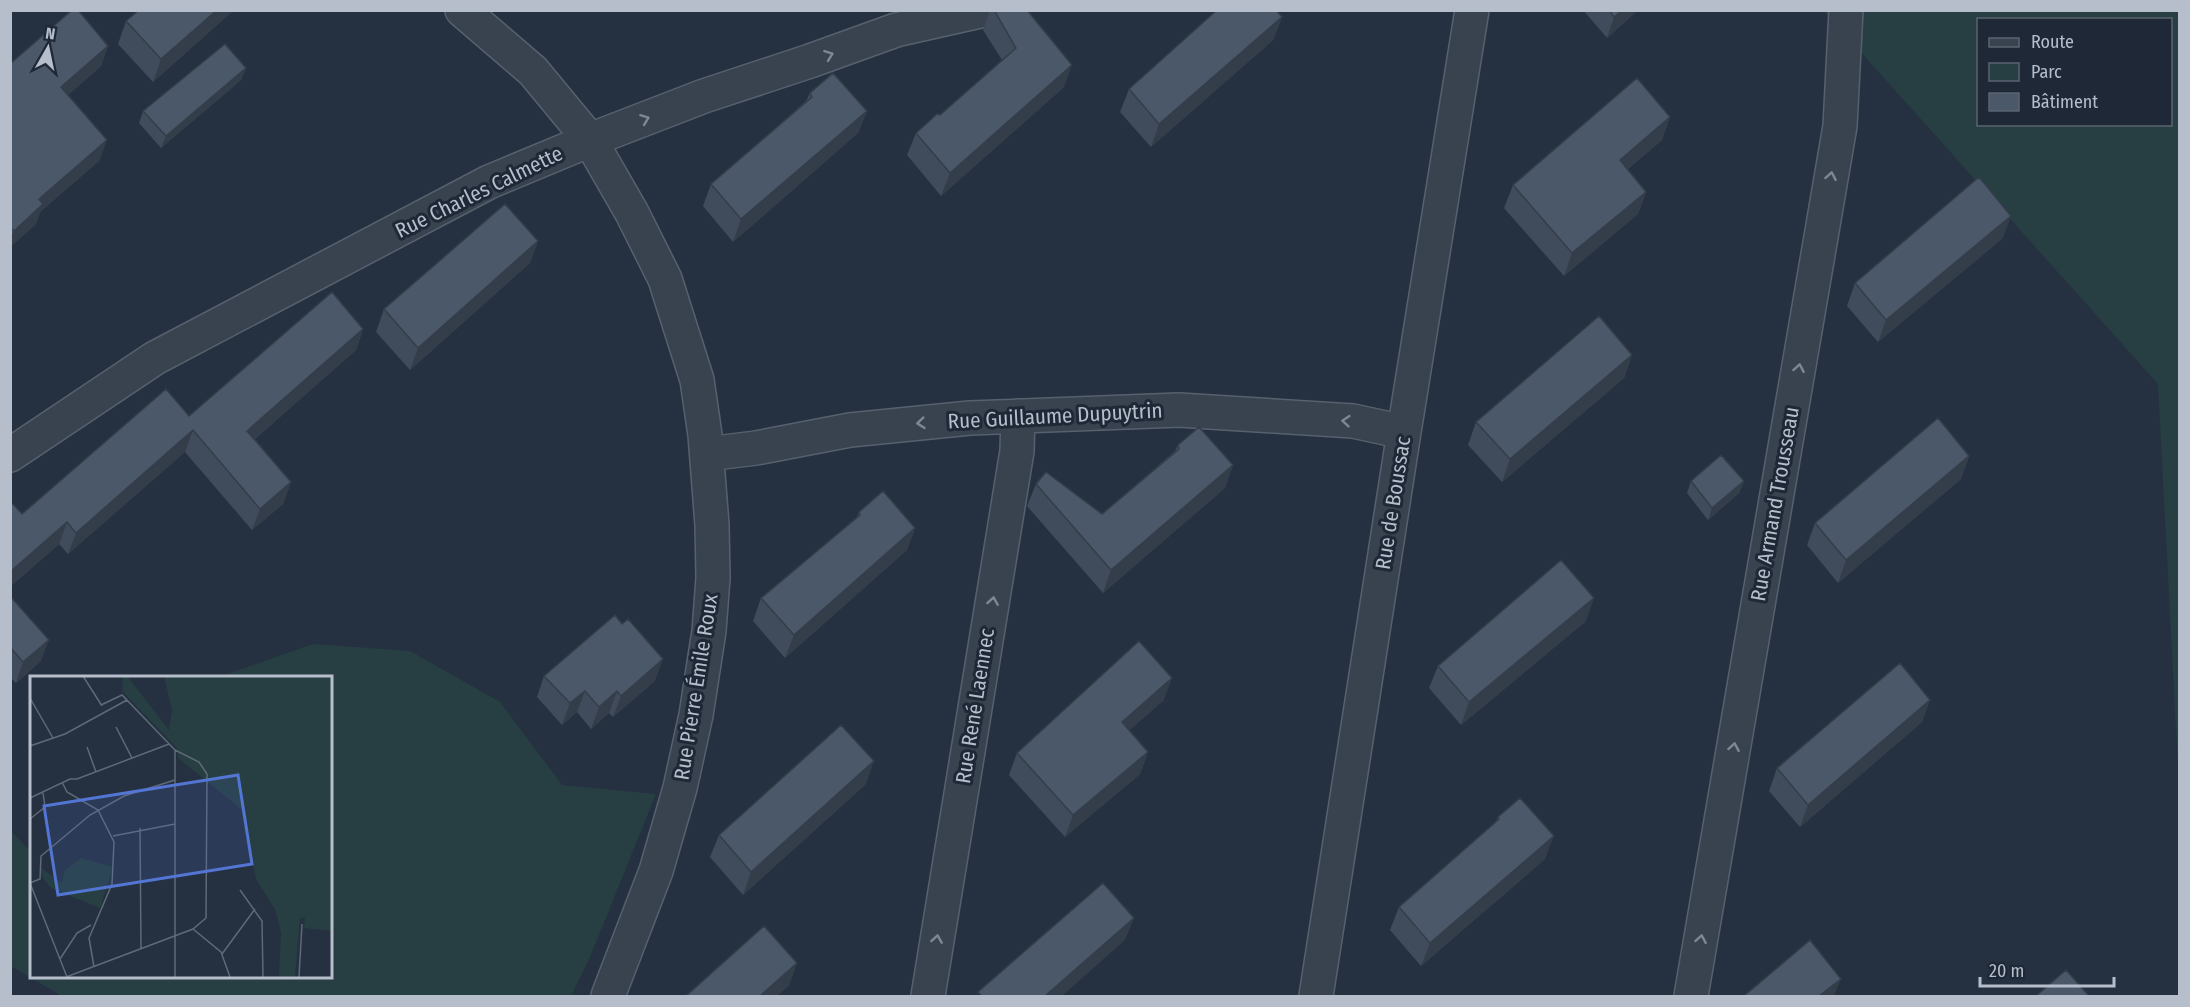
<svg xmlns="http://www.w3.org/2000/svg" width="2190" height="1007" font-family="'Fira Sans Condensed',sans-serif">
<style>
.green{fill:#273f42;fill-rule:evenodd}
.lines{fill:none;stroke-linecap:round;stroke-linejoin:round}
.street-casing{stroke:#57616e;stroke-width:36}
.street{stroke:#394350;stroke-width:33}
.wall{fill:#404c5b}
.shaded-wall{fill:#343e4a}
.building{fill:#4b586a;stroke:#343e4a;stroke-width:1.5}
.oneway{stroke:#7e8794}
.labels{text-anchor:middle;stroke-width:6;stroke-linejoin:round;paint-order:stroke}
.street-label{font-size:21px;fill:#b6becb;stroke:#1e2836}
.inset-road{fill:none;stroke:#5f6978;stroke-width:1.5}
.view{fill:#5375d3;fill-opacity:0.15;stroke:#5375d3;stroke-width:3}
.inset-edge{fill:none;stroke:#b6becb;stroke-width:3}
</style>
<rect width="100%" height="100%" fill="#253141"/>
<path class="green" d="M 1824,11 L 2179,11 L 2179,787 L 2158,384 ZM 1978,20 L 2170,20 L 2170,124 L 1978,124 Z
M 313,644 L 410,651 L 500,702 L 562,785 L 656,794 L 590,957 L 571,996 L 62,996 L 11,966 L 11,831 L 31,852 L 32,976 L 330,976 L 330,677 L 219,677 Z"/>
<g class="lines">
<g class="street-casing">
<path id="street" d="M 462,10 L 533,71 L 590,140 L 632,213 L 665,279 L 697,380 L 705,435 L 712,525 L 713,578 L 709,631 L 696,715 L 680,788 L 656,871 L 608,996
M 707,454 L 756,448 L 850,430 L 970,418 L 1179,410 L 1353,421 L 1404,432
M 10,455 L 155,358 L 489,182 L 590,140 L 704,96 L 810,61 L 896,30 L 985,10
M 928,996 L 1017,451 L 1018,416
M 1316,996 L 1404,432 L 1472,10
M 1691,996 L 1840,126 L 1846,10"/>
</g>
<use href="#street" class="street"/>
</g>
<path class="wall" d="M 139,10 L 234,10 L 153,82 L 118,44 L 126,21 Z
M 990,10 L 1027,10 L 1064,87 L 941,196 L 907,155 L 916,133 L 940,115 L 1002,60 L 983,30 Z
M 1583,10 L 1638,10 L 1607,38 Z
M 1282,17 L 1273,40 L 1151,147 L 1120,112 L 1129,89 Z
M 108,46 L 101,66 L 68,95 L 100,160 L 40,212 L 36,224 L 10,247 L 10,64 Z
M 246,68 L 241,80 L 161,148 L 139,123 L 143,111 Z
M 810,93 L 867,111 L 858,133 L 733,242 L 703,206 L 711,184 L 806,101 Z
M 1670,117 L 1662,140 L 1628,169 L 1646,192 L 1638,214 L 1564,276 L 1504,208 L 1513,185 Z
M 2003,238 L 1878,342 L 1847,306 L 1855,283 Z
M 538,241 L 530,263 L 410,370 L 376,332 L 384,309 Z
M 363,329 L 356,350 L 255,439 L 291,482 L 283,504 L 252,530 L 185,452 L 68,554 L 59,544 L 10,587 L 10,506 L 22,514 L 189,416 Z
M 1632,355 L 1624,378 L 1502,482 L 1468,445 L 1476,422 Z
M 1178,445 L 1233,465 L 1225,488 L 1103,593 L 1027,506 L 1036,484 L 1102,514 L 1175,451 Z
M 1969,456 L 1961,479 L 1838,583 L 1807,545 L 1815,523 Z
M 1691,481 L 1744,481 L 1739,493 L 1708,520 L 1687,493 Z
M 859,512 L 915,528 L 907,550 L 785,658 L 753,621 L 761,598 L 857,517 Z
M 10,596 L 41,661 L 16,683 L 10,677 Z
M 1586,621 L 1461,725 L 1429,688 L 1438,666 Z
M 544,676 L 655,681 L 613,717 L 609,713 L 591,729 L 577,712 L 562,725 L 537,697 Z
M 1164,700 L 1129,730 L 1148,752 L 1140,774 L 1065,837 L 1009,775 L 1017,753 Z
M 1930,700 L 1922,722 L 1800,827 L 1769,791 L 1777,768 Z
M 866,784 L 743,895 L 710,857 L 719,835 Z
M 1498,817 L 1545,859 L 1421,966 L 1390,930 L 1399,907 L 1496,822 Z"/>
<path class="shaded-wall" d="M 217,10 L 234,10 L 153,82 L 161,59 Z
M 1622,10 L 1638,10 L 1607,38 L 1614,17 Z
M 1282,17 L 1273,40 L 1151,147 L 1159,124 Z
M 108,46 L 101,66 L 54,107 L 61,87 Z
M 1072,65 L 1064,87 L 941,196 L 950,173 Z
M 246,68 L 241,80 L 161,148 L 166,136 Z
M 867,111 L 858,133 L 733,242 L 741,219 Z
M 1670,117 L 1662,140 L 1612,182 L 1620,160 Z
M 107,140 L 100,160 L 40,212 L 36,224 L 10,247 L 10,239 L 14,231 L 39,199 Z
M 1646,192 L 1638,214 L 1564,276 L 1572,253 Z
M 2011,216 L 2003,238 L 1878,342 L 1886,320 Z
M 538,241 L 530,263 L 410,370 L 418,348 Z
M 363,329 L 356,350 L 240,452 L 247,431 Z
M 1632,355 L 1624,378 L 1502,482 L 1510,459 Z
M 193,430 L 185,452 L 68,554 L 76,533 Z
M 1969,456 L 1961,479 L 1838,583 L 1846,560 Z
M 1233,465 L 1225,488 L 1103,593 L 1111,570 Z
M 1744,481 L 1739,493 L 1708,520 L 1712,508 Z
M 291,482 L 283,504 L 252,530 L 260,509 Z
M 67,522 L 59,544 L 10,587 L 10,572 Z
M 915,528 L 907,550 L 785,658 L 794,635 Z
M 1594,598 L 1586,621 L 1461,725 L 1469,702 Z
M 49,640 L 41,661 L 16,683 L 23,662 Z
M 663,659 L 655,681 L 613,717 L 621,696 Z
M 1172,678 L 1164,700 L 1114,744 L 1122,722 Z
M 585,691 L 577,712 L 562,725 L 570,703 Z
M 617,691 L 609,713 L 591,729 L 599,707 Z
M 1930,700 L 1922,722 L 1800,827 L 1808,805 Z
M 1148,752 L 1140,774 L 1065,837 L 1073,815 Z
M 874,761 L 866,784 L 743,895 L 751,872 Z
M 1554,836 L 1545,859 L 1421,966 L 1430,943 Z
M 1134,918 L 1125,940 L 1062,996 L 1045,996 Z
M 797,963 L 789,986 L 777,996 L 760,996 Z
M 1841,979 L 1834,996 L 1819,996 Z"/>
<path class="building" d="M 72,10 L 78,10 L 108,46 L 61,87 L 107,140 L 39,199 L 43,204 L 14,231 L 10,227 L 10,64 Z
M 139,10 L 217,10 L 161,59 L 126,21 Z
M 994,10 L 1027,10 L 1072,65 L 950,173 L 916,133 L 937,114 L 940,115 L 1016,48 Z
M 1217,10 L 1276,10 L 1282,17 L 1159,124 L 1129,89 Z
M 1609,10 L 1622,10 L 1614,17 Z
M 225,44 L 246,68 L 166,136 L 143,111 Z
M 833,73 L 867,111 L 741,219 L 711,184 L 812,97 L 810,93 Z
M 1637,78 L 1670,117 L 1620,160 L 1646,192 L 1572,253 L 1513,185 Z
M 1979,177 L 2011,216 L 1886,320 L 1855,283 Z
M 505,204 L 538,241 L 418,348 L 384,309 Z
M 332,292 L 363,329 L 247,431 L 291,482 L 260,509 L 193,430 L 76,533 L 67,522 L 10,572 L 10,506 L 13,504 L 22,514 L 166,389 L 189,416 Z
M 1599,316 L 1632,355 L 1510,459 L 1476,422 Z
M 1938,418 L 1969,456 L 1846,560 L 1815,523 Z
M 1199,427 L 1233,465 L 1111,570 L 1036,484 L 1046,472 L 1102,514 L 1179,449 L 1178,445 Z
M 1721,455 L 1744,481 L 1712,508 L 1691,481 Z
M 883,491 L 915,528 L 794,635 L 761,598 L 860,515 L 859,512 Z
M 1561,560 L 1594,598 L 1469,702 L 1438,666 Z
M 10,596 L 49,640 L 23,662 L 10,647 Z
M 615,615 L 622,624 L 628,619 L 663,659 L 621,696 L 617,691 L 599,707 L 585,691 L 570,703 L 544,676 Z
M 1139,641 L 1172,678 L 1122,722 L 1148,752 L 1073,815 L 1017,753 Z
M 1900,663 L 1930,700 L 1808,805 L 1777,768 Z
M 841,725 L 874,761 L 751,872 L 719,835 Z
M 1520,798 L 1554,836 L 1430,943 L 1399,907 L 1499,819 L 1498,817 Z
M 1103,883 L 1134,918 L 1045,996 L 982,996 L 978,992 Z
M 764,926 L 797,963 L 760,996 L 686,996 Z
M 1810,940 L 1841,979 L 1819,996 L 1744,996 Z
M 2066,970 L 2089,996 L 2036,996 Z"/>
<defs><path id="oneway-chevron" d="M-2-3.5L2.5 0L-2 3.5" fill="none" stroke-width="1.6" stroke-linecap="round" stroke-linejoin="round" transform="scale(1.5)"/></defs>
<g class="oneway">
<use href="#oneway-chevron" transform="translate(829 55) rotate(-20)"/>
<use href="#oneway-chevron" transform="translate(645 119) rotate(-21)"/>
<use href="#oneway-chevron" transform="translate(1831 176) rotate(-80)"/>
<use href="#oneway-chevron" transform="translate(1799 368) rotate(-80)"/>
<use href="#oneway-chevron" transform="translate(1346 421) rotate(-175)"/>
<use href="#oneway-chevron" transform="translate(921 423) rotate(174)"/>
<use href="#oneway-chevron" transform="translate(993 601) rotate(-81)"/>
<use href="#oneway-chevron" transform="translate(1734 747) rotate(-80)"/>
<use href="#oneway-chevron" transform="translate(937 939) rotate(-81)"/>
<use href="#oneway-chevron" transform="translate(1701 939) rotate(-80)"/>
</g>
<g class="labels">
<g class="street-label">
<text transform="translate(479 192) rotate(-26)" y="7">Rue Charles Calmette</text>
<text transform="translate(1055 416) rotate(-3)" y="7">Rue Guillaume Dupuytrin</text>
<text transform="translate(1393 503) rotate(-81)" y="7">Rue de Boussac</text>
<text transform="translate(1775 504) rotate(-80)" y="7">Rue Armand Trousseau</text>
<text transform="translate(696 687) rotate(-81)" y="7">Rue Pierre Émile Roux</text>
<text transform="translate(975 706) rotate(-81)" y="7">Rue René Laennec</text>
</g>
</g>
<g transform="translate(30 676)">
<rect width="302" height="302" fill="#253141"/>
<path d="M 92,0 L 97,0 L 139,54 L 142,34 L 134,0 L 301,0 L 301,255 L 274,252 L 275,242 L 270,242 L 265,301 L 249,301 L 251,257 L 246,235 L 226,203 L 211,133 L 148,82 L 147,72 L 93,16 ZM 51,182 L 83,191 L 70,232 L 21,212 L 12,200 L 10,191 L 32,207 L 35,194 Z" fill="#273f42"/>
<path class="inset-road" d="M 53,0 L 72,30M 0,22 L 23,62M 71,29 L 92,19 L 145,74 L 145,301M 86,51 L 102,82M 0,70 L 35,58 L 97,24M 57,71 L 66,96M 32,106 L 37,116 L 68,134 L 84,166 L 82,208 L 59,262 L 64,291M 0,122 L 40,103 L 47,103 L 139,68M 0,143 L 15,131 L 13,117M 110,152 L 111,273M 83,160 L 145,148M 0,207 L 10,203 L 11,180 L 60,139 L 94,120 L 145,104M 0,207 L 37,301M 210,214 L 232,245 L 233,301M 163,253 L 191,276 L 200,301M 192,278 L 225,233M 30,283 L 47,257 L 61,249M 36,301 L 163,253 L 176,242 L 177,98 L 169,86 L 145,74M 269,301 L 272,248"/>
<path class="view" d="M 208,99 L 222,188 L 28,219 L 14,130 Z"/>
<rect width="302" height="302" class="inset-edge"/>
</g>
<rect width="2190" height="1007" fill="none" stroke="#b6becb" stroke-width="24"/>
<rect x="1977" y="18" width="195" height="108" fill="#1e2836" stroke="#5b6472" stroke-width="1.5"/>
<rect x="1989" y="38" width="30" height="9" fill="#394350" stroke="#5b6472" stroke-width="1.5"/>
<text x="2031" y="48" font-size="18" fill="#b6becb">Route</text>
<rect x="1989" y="63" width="30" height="18" fill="#273f42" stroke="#5b6472" stroke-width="1.5"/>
<text x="2031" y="78" font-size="18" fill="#b6becb">Parc</text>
<rect x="1989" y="93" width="30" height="18" fill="#4b586a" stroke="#5b6472" stroke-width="1.5"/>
<text x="2031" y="108" font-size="18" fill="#b6becb">Bâtiment</text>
<g transform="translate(48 48) rotate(9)" stroke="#1e2836" stroke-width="4.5" paint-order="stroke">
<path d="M0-4.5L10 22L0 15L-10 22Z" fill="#b6becb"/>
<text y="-9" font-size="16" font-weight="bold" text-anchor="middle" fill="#b6becb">N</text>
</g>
<path d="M1980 977v9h134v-9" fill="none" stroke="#b6becb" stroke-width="3"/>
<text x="1989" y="977" font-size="18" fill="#b6becb" stroke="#1e2836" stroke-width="4.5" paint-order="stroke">20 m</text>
</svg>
